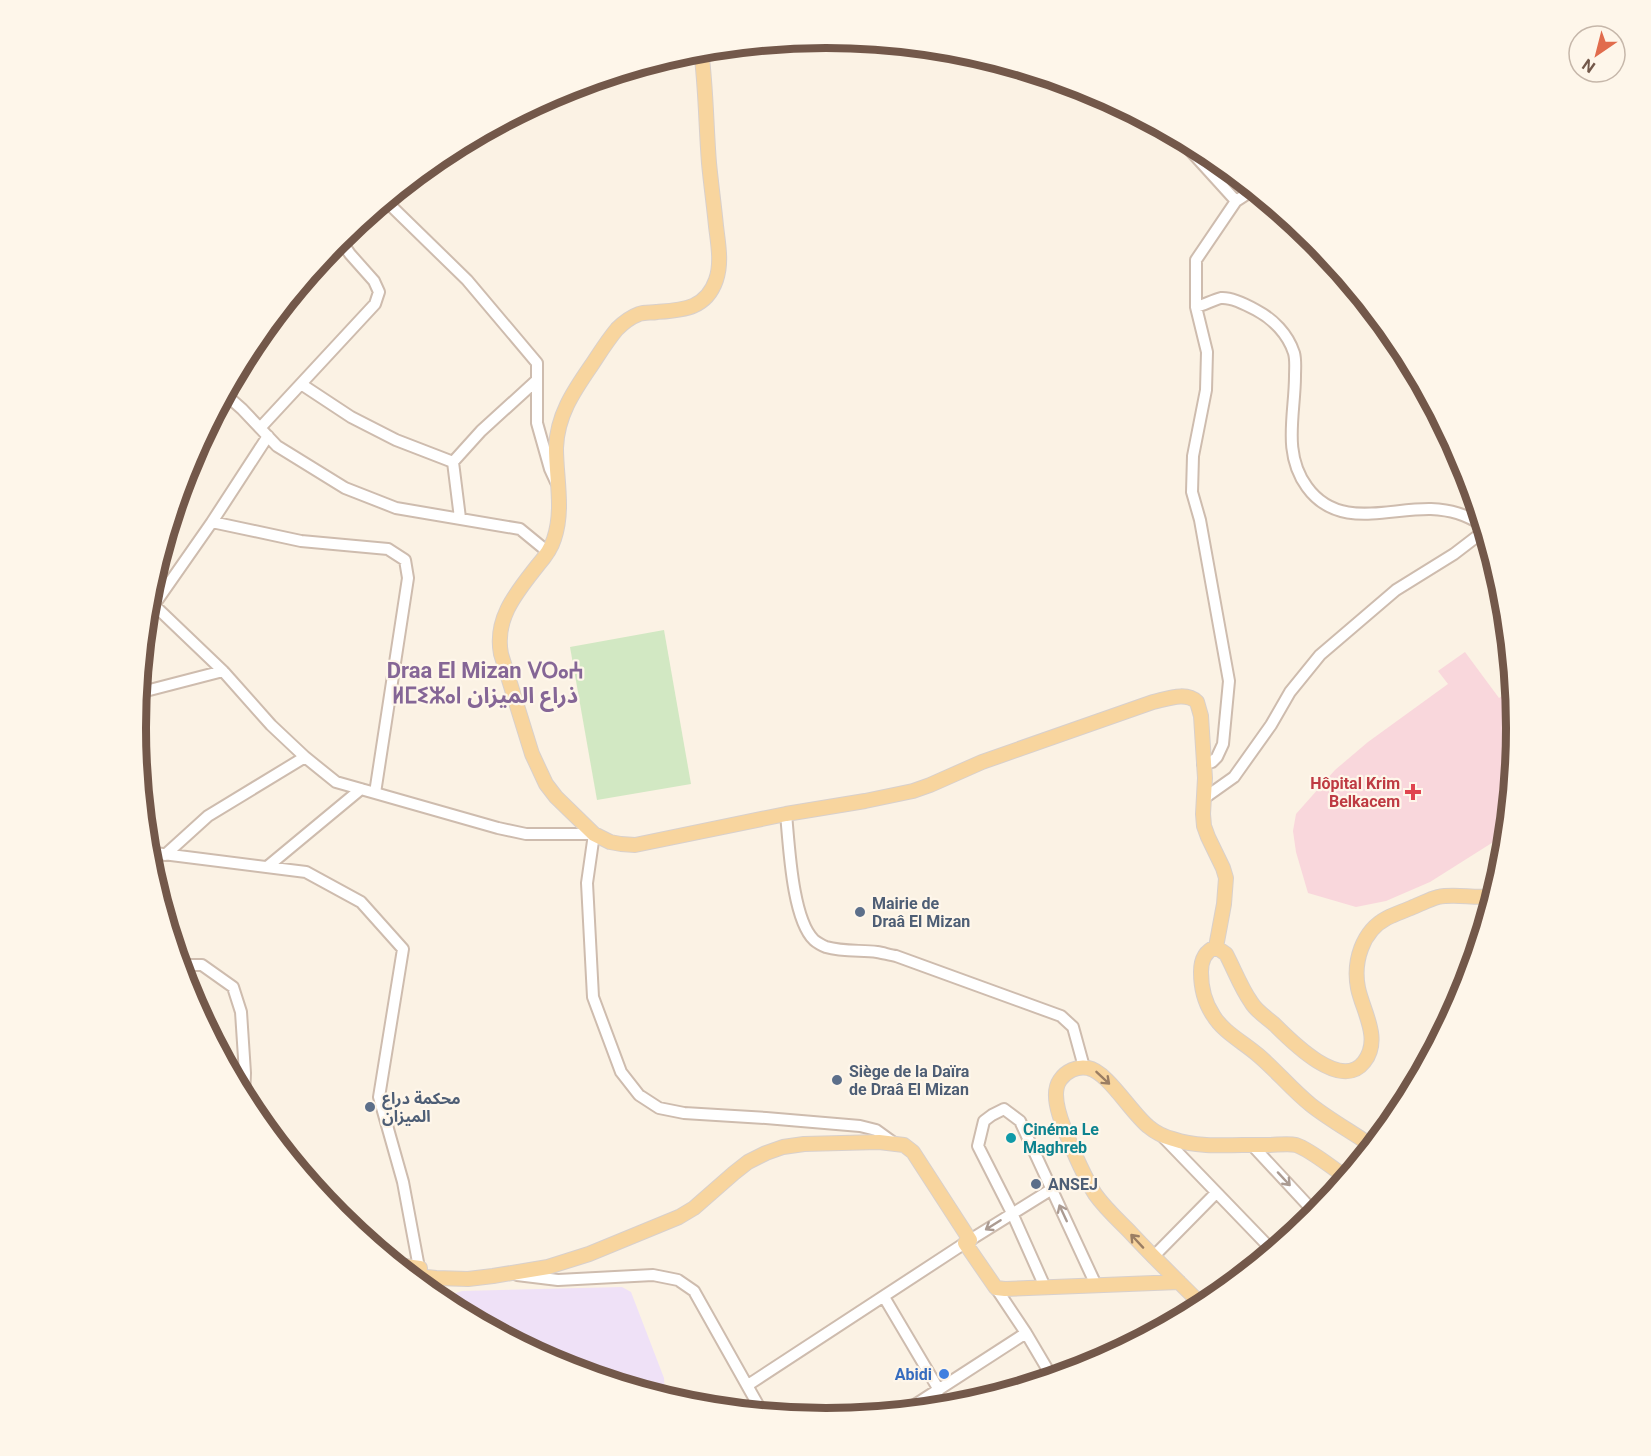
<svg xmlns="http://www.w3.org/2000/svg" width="1651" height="1456" font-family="Roboto,'Noto Sans Arabic','Noto Sans Tifinagh',sans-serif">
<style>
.education{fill:#efe1f7}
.medical{fill:#f9d7dc}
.green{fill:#d2e8c3}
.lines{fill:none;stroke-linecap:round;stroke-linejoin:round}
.minor-casing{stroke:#cebcae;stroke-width:14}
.major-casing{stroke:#d8d0cc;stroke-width:16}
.minor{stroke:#fff;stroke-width:10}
.major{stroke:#f8d59e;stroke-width:14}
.oneway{stroke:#9b7e63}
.oneway2{stroke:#ab9b92}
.health-dot{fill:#e0444e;stroke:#fef6ea;stroke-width:2}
.service-dot{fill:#5c6f8a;stroke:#fef6ea;stroke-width:2}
.culture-dot{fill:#0f9aa8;stroke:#fef6ea;stroke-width:2}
.shop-dot{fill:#3f7fe0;stroke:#fef6ea;stroke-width:2}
.labels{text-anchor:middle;stroke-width:4.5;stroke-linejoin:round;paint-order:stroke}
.health-label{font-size:16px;font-weight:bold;fill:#be3a42;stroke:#fef6ea;text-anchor:end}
.service-label{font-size:16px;font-weight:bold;fill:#4e5e75;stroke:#fef6ea;text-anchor:start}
.culture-label{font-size:16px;font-weight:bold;fill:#0d838f;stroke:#fef6ea;text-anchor:start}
.shop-label{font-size:16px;font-weight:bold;fill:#366cbe;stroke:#fef6ea;text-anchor:end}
.district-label{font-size:22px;font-weight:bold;fill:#856696;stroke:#fef6ea}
.rim{fill:none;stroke:#73584a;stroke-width:8}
</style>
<rect width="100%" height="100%" fill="#fbf2e4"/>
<path class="education" d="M 622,1287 L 631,1292 L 664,1378 L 665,1397 L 561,1366 L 438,1299 L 462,1291 Z"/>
<path class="medical" d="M 1465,652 L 1499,698 L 1509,691 L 1513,697 L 1516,728 L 1506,834 L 1430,882 L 1386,901 L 1356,907 L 1308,893 L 1296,852 L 1293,831 L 1296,814 L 1335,770 L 1368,742 L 1448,684 L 1438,671 Z"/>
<path class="green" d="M 664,630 L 691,784 L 597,800 L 570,647 Z"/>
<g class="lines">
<g class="minor-casing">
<path id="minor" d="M 1178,137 L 1236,201
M 385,200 L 467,280 L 537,363 L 537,423 L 550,469 L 556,482
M 1196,307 C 1204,305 1213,300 1221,298 C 1232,297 1247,305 1256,310 C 1273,319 1288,334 1294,353 C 1296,360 1295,369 1295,376 C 1295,414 1282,453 1307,487 C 1338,530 1388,508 1431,509 C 1451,510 1465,514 1482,525
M 301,384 L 351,417 L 396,440 L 453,462 L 460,518
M 225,394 L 242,409 L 277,446 L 345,488 L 396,508 L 520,529 L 548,552
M 260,428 L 375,304 L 379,292 L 374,281 L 350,254 L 339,238
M 453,462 L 481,431 L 537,380
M 212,522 L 268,436
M 138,693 L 223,671
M 1203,764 L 1212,762 L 1217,757 L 1223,744 L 1229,681 L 1200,520 L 1192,492 L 1193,456 L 1206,390 L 1207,352 L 1196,307 L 1196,260 L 1236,201 L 1253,190
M 375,793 L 498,828 L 526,834 L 594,834 L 587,883 L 593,997 L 621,1072 L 639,1095 L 659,1108 L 684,1113 L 766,1118 L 860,1126 L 876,1130 L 894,1143
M 1203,799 L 1234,777 L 1271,725 L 1290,692 L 1320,655 L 1396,590 L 1454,554 L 1484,531
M 786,814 C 789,844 792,919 814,940 C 816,942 823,946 826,947 C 843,952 861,950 877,952 C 883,953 890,955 896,956 L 1061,1016 L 1073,1027 L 1084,1067
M 147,852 L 306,872 L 361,902 L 403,949 L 379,1097 L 403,1182 L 420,1273
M 165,855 L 208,816 L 305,757 L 336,782 L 375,793 L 408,578 L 405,560 L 388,549 L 301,541 L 212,522 L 154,605 L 223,671 L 271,725 L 305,757
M 267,867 L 361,789
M 179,965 L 202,965 L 233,987 L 241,1012 L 245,1073 L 244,1098
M 1163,1137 L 1272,1250
M 1251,1144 L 1316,1214
M 970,1240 L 1052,1189
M 1153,1257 L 1216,1193
M 517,1275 L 558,1280 L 653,1275 L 678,1280 L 694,1291 L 762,1412
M 1045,1287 L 1012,1213 L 978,1146 L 984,1121 L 992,1115 L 1004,1109 L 1020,1121 L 1096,1285
M 996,1288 L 1026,1333 L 1052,1377
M 884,1297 L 939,1390
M 748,1385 L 965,1243
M 907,1410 L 1026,1333"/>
</g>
<g class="major-casing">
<path id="major" d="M 701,50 C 706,87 706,125 709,163 C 711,184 714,205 716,226 C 718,243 722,263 716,280 C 706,309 683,310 657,312 C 651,313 645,312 639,314 C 631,317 623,323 617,329 C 607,341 599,354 591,366 C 573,392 557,416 556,448 C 556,478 564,510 554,539 C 551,549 545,557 538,565 C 517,592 494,618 501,654 L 532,754 L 546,784 L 556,797 L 594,834 L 610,842 L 621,844 L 635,845 L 786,814 L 865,801 L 913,791 L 930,785 L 982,762 L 1153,702 C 1167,699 1186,691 1197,702 L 1201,716 L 1205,778 L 1203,814 L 1204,826 L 1208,837 L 1223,868 L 1226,878 L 1224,904 L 1216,947
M 1372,1146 C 1352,1132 1330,1120 1311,1105 C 1292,1090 1276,1070 1258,1055 C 1243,1042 1223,1032 1213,1015 C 1205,1003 1201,987 1201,972 C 1201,960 1205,951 1216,947 L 1226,954 C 1234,969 1241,988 1251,1002 C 1256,1011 1266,1017 1274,1024 C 1291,1041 1341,1092 1364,1062 C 1382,1039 1363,1012 1358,988 C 1353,962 1362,931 1387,918 C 1395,914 1404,911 1413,907 C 1421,904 1430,899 1438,897 C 1456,893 1475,899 1493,896
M 397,1265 L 420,1268
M 408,1275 L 436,1278 L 468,1279 L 493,1276 L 548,1267 L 589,1254 L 679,1217 L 694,1208 L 734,1173 L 748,1162 L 766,1153 L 783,1147 L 804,1144 L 879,1142 L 904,1145 L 913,1152 L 970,1240 L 965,1243 L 996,1288 L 1005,1289 L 1179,1282
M 1203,1306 C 1178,1281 1153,1257 1129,1231 C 1117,1219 1105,1208 1095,1194 C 1082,1173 1073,1151 1064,1128 C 1059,1115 1051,1093 1060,1080 C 1066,1071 1077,1066 1088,1068 C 1107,1071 1132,1114 1149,1127 C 1156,1133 1165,1137 1173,1139 C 1201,1149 1239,1144 1269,1145 C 1277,1145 1288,1143 1296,1145 C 1311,1150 1332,1168 1346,1177"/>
</g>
<use href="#minor" class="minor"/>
<use href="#major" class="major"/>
</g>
<defs><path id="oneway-shaft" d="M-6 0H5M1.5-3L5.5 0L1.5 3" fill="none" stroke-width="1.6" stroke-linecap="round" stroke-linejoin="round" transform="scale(1.5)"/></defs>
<g class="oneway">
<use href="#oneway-shaft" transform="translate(1103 1078) rotate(43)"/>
<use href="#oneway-shaft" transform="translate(1137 1241) rotate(-133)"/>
</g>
<g class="oneway2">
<use href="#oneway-shaft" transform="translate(1284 1179) rotate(47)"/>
<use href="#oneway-shaft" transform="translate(1063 1213) rotate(-115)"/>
<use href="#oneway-shaft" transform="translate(993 1225) rotate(148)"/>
</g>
<path class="health-dot" d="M1410 783h6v6h6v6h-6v6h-6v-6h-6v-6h6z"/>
<g class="service-dot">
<circle cx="860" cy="912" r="6"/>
<circle cx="837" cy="1080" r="6"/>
<circle cx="370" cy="1107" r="6"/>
<circle cx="1036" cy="1184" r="6"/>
</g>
<circle class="culture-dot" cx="1011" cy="1138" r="6"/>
<circle class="shop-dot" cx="944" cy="1374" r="6"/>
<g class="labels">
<g class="health-label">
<text x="1400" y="789">Hôpital Krim<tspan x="1400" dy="18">Belkacem</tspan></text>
</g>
<g class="service-label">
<text x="872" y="909">Mairie de<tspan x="872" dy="18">Draâ El Mizan</tspan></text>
<text x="849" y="1077">Siège de la Daïra<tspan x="849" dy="18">de Draâ El Mizan</tspan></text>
<text x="382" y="1104">محكمة دراع<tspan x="382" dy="18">الميزان</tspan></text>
<text x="1048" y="1190">ANSEJ</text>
</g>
<g class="culture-label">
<text x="1023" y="1135">Cinéma Le<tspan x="1023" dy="18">Maghreb</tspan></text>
</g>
<g class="shop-label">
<text x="932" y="1380">Abidi</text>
</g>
<g class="district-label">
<text x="485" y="678">Draa El Mizan ⴸⵔⴰⵄ<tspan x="485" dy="25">ⵍⵎⵉⵣⴰⵏ ذراع الميزان</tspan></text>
</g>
</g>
<path d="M0 0H1651V1456H0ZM146 728a680 680 0 1 1 1360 0a680 680 0 1 1-1360 0Z" fill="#fef6ea" fill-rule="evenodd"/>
<path class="rim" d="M146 728a680 680 0 1 1 1360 0a680 680 0 1 1-1360 0Z"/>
<g transform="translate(1597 54) rotate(215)"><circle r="28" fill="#fef6ea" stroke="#c6b7aa" stroke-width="1.5"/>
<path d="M0-4.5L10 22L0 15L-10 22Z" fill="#e16c4d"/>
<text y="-9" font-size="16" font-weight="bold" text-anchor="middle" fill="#73584a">N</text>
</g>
</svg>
